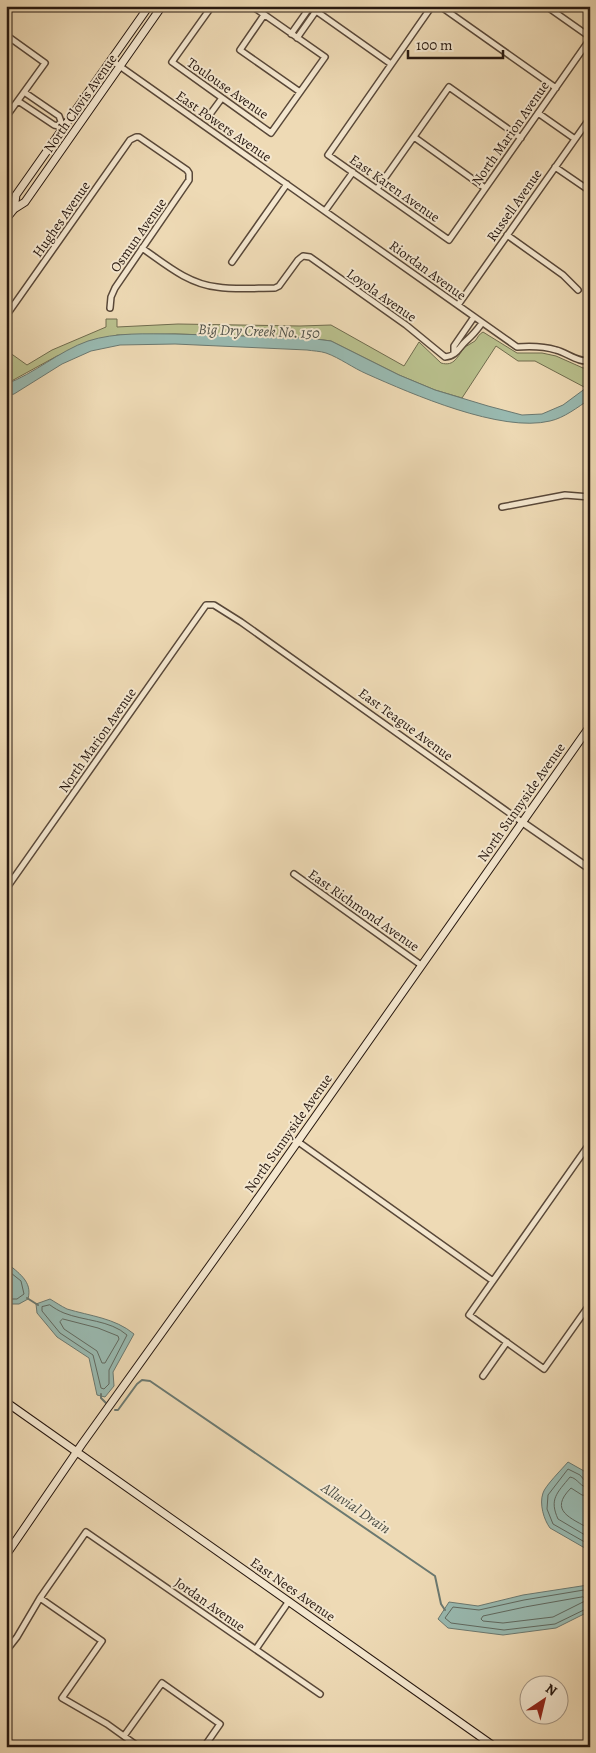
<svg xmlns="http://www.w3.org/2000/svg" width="596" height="1753" font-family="Alegreya,serif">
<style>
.green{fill:#b9c08d;stroke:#706c4e}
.water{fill:#99bab1;stroke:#6b7971}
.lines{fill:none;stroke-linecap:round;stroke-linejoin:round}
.shore{stroke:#606960;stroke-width:1}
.stream{stroke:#6b7971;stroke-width:2}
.minor-casing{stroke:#594839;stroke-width:8}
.tertiary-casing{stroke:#594839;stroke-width:9}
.secondary-casing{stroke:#271810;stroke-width:9}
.minor{stroke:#f4e7cf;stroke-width:5}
.tertiary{stroke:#f4e7cf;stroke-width:6}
.secondary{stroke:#f4e7cf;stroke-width:7}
.labels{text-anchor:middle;stroke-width:4;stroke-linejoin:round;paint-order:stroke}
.street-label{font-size:14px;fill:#271810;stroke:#f4e7cf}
.water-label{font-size:15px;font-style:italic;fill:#4f5148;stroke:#f4e7cf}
</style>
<rect width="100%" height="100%" fill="#eedab5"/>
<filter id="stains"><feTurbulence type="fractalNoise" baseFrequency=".004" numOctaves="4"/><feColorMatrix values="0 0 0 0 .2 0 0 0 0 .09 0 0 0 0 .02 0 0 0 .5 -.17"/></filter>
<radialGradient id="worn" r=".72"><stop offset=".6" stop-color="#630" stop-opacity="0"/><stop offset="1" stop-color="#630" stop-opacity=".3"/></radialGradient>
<path class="green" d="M 106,319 L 117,319 L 117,327 L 178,324 L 300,326 L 331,325 L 404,366 L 419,342 L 441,363 C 455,367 457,356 465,347 C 468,345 472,343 475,341 C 478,337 479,334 483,332 L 517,353 L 542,353 L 556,356 L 583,368 L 590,367 L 590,385 L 586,388 L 535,361 L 518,361 L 496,346 L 462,398 L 435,390 L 399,375 L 331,341 L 308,338 L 175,334 L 117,335 L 57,356 L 6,384 L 6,350 L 27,365 L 52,350 L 106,327 Z"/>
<path class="water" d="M 175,334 L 308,338 L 331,341 L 399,375 L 435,390 L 488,406 L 522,415 L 542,414 L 563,405 L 590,385 L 590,399 C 578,407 564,418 550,421 C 501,433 412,394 367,374 C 353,368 340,358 326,353 C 320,351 313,351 307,350 L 175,344 L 120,345 L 91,351 L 62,364 L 14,394 L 6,396 L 6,384 C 34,374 59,351 88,341 C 116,332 146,334 175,334 Z
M 6,1262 C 18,1273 33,1281 28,1299 L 19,1304 L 6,1304 Z
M 50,1299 C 55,1302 61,1306 67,1309 C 90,1316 115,1318 134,1334 L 113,1372 L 114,1386 L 105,1397 L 97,1395 L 89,1358 L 57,1337 L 37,1313 L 36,1304 Z
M 568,1462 L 584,1471 L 590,1480 L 590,1551 L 550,1528 C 544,1520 539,1504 543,1493 C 545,1486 562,1469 568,1462 Z
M 588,1585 L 590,1585 L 590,1611 L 556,1628 L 503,1635 L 448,1628 L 438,1619 L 449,1602 L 478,1606 L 523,1595 Z"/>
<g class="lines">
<path class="shore" d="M 6,1269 L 21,1281 L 24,1294 L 17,1299 L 6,1299
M 50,1305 C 54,1308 59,1311 64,1313 C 84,1321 110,1320 127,1335 L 109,1370 L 109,1384 L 104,1389 L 101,1388 L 93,1355 L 60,1333 L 42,1311 L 42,1307 Z
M 63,1319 L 98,1328 L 118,1336 L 119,1339 L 105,1363 L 102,1363 L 97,1351 L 64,1329 L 60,1322 Z
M 590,1482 L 585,1481 L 580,1475 L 568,1469 L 548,1495 L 547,1509 L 553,1524 L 590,1545
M 590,1488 C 580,1488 578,1478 570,1477 C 557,1493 549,1499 558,1519 L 590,1538
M 590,1496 L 582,1495 L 571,1488 C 548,1511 571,1518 590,1529
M 590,1589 L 524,1600 L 479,1610 L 453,1607 L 445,1618 L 451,1623 L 504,1630 L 555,1624 L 590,1607
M 583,1597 L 586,1599 L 585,1601 L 553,1617 L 503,1623 L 483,1621 L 481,1619 L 483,1616 L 525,1607 Z"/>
<path class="stream" d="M 27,1298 L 38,1305
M 101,1394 L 101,1398 L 106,1403
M 115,1410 L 118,1410 L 137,1384 L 142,1380 L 150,1381 L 435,1576 L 441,1604 L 445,1610"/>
<g class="minor-casing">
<path id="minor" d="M 212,6 L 172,62 L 271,133 L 325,57 L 252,6
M 309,6 L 391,64
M 432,6 L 328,155 L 449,240 L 590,39
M 440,6 L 556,88
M 546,6 L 590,37
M 264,15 L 240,50 L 300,92
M 291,34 L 310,7
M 6,35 L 45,63 L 6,117
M 297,38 L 316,11
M 111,60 L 517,347 C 530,346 543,346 556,350 C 566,352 580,364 590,360
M 18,101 L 54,125 L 63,127 L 59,116 L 24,92
M 538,113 L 575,139
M 208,117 L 222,98
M 414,137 L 485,188
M 555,167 L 590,191
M 377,189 L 449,87 L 521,138
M 325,211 L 353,172
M 507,235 L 563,275 L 578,290
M 142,248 C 165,264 188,284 217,287 C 236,290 256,288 275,288 L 279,286 L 298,260 L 303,256 L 310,257 L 406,325 L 445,357 C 457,356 459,347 466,341 C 473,335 477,330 482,323
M 232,262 L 287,184
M 458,305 L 590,118
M 6,316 L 130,140 L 136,137 L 139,137 L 187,170 L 189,173 L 189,180 L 115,288 L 111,297 L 110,308
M 454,352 L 454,346 L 474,317
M 502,507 L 565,495 L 590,497
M 294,874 L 421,965
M 6,889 L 206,605 L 214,605 L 241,622 L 522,822
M 297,1141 L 493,1281
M 590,1143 L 469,1315 L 544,1369 L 590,1304
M 483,1376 L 507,1342
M 40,1598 L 102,1641 L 62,1698 L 107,1724 L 139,1747
M 256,1649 L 289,1601
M 6,1651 L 17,1637 L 40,1598 L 86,1532 L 320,1694
M 124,1736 L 162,1683 L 220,1724 L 204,1747"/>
</g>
<g class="tertiary-casing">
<path id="tertiary" d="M 6,203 L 14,209
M 522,822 L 590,869"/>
</g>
<g class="secondary-casing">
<path id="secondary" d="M 14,209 L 16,195 L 149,6
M 6,219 L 14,209 L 25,202 L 162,6
M 6,1402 L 495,1747
M 6,1555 L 82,1444 L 244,1218 L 590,726"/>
</g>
<use href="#minor" class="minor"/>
<use href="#tertiary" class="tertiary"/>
<use href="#secondary" class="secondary"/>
</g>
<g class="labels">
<g class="street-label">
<text transform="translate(228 88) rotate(35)" y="5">Toulouse Avenue</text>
<text transform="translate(80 103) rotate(-55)" y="5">North Clovis Avenue</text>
<text transform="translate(224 126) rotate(35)" y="5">East Powers Avenue</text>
<text transform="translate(510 133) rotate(-55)" y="5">North Marion Avenue</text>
<text transform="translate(395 188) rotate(35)" y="5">East Karen Avenue</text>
<text transform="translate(514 205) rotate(-55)" y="5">Russell Avenue</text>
<text transform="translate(61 219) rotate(-55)" y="5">Hughes Avenue</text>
<text transform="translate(138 235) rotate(-55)" y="5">Osmun Avenue</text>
<text transform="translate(428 270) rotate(36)" y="5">Riordan Avenue</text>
<text transform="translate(382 295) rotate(35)" y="5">Loyola Avenue</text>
<text transform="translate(406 724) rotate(36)" y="5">East Teague Avenue</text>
<text transform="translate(97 740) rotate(-55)" y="5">North Marion Avenue</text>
<text transform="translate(521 802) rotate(-55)" y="5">North Sunnyside Avenue</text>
<text transform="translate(364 910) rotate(35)" y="5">East Richmond Avenue</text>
<text transform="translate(288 1133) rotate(-55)" y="5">North Sunnyside Avenue</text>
<text transform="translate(293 1589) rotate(35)" y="5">East Nees Avenue</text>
<text transform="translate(210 1604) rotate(35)" y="5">Jordan Avenue</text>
</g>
<g class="water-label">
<text transform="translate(259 331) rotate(2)" y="5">Big Dry Creek No. 150</text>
<text transform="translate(356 1508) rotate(34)" y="5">Alluvial Drain</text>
</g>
</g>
<rect width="596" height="1753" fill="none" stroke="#eedab5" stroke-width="25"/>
<rect x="8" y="8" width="581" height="1738" fill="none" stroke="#271810" stroke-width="2.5"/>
<rect x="12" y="12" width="571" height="1728" fill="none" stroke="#271810"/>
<g transform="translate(544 1700) rotate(35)"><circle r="24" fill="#f4e7cf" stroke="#a29483"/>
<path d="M0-4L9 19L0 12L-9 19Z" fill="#8f2418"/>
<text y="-8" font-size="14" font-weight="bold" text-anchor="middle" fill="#271810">N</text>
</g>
<path d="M408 50v8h95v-8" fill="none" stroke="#271810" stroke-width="2.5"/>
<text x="416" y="50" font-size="15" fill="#271810" stroke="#f4e7cf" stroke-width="4" paint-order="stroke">100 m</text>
<rect width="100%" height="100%" filter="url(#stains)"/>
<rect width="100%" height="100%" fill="url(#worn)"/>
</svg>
